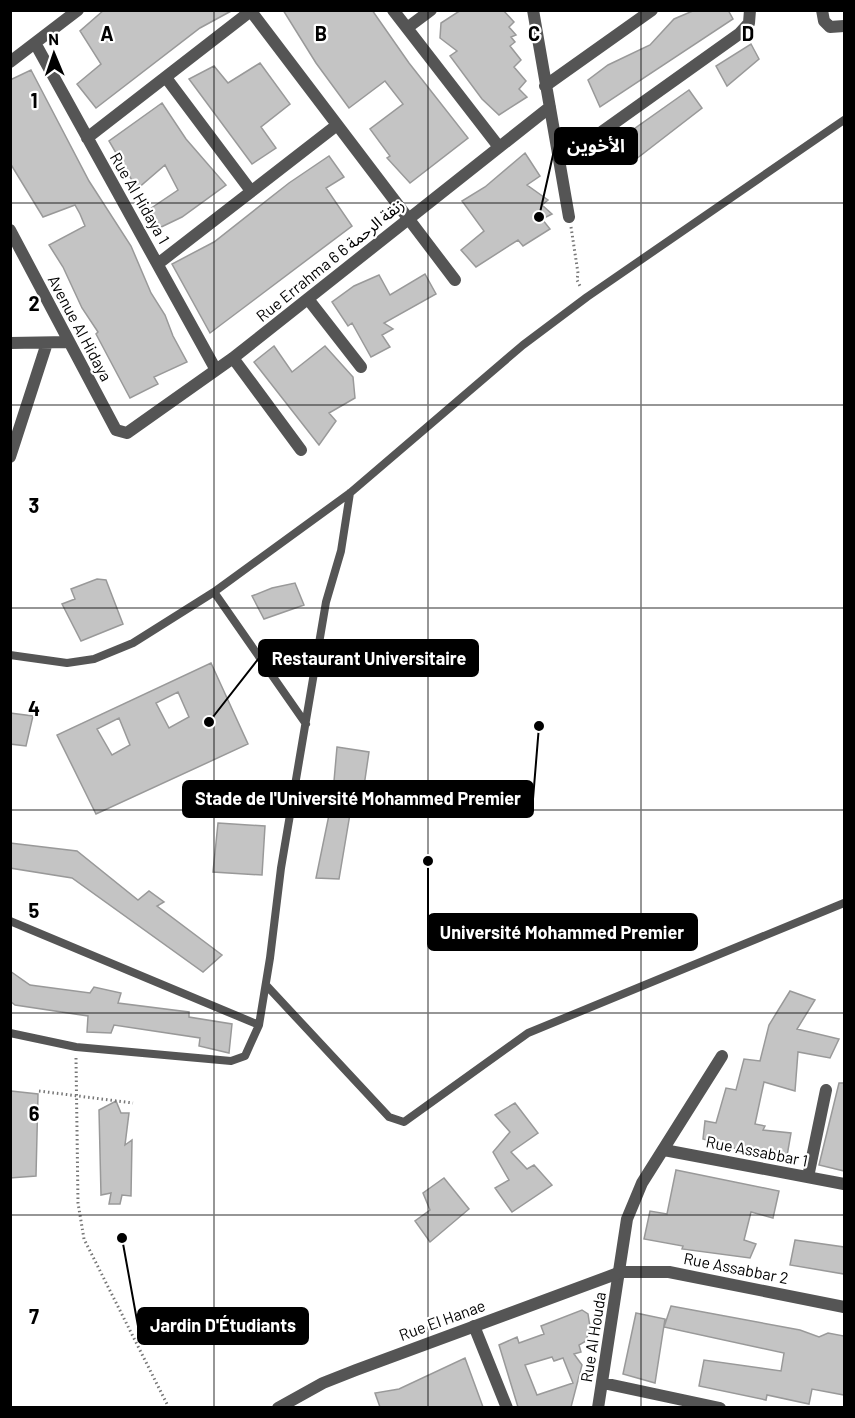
<svg xmlns="http://www.w3.org/2000/svg" width="855" height="1418" font-family="Barlow,'Noto Sans Arabic',sans-serif">
<style>
.building{fill:#c4c4c4;stroke:#999;stroke-width:1.5;fill-rule:evenodd}
.lines{fill:none;stroke-linecap:round;stroke-linejoin:round}
.path{stroke:#777;stroke-width:3;stroke-dasharray:1.5 3;stroke-linecap:butt}
.service{stroke:#555;stroke-width:8}
.minor{stroke:#555;stroke-width:12}
.tertiary{stroke:#555;stroke-width:12}
.grid{fill:none;stroke:#000;stroke-width:1.5;stroke-opacity:0.55}
.labels{text-anchor:middle;stroke-width:4.5;stroke-linejoin:round;paint-order:stroke}
.street-label{font-size:16px;fill:#000;stroke:#fff}
.grid-label{font-size:20px;text-anchor:middle;font-weight:bold;fill:#000;stroke:#fff;stroke-width:4.5;stroke-linejoin:round;paint-order:stroke}
.leader{fill:none;stroke:#000;stroke-width:2}
.callout-dot{fill:#000;stroke:#fff;stroke-width:2}
.callout{fill:#000;stroke:#000;stroke-width:2}
.callout-label{font-size:18px;text-anchor:middle;font-weight:bold;fill:#fff}
</style>
<rect width="100%" height="100%" fill="#fff"/>
<path class="building" d="M 104,10 L 233,10 L 200,28 L 96,108 L 77,84 L 101,64 L 80,31 Z
M 283,10 L 372,10 L 409,63 L 468,138 L 410,183 L 387,158 L 390,156 L 370,129 L 403,104 L 385,81 L 349,108 L 316,63 Z
M 461,10 L 503,10 L 514,22 L 509,27 L 516,35 L 511,37 L 515,42 L 510,46 L 521,60 L 514,67 L 526,81 L 519,89 L 527,97 L 499,115 L 482,99 L 450,56 L 457,51 L 440,38 L 441,23 Z
M 695,10 L 728,10 L 733,19 L 600,107 L 588,80 L 608,65 L 650,45 L 674,19 Z
M 751,44 L 759,59 L 727,86 L 716,66 Z
M 260,63 L 290,104 L 261,127 L 276,148 L 252,164 L 189,79 L 214,66 L 228,83 Z
M 31,70 L 89,181 L 131,246 L 151,293 L 165,315 L 173,336 L 187,362 L 154,377 L 158,384 L 130,398 L 96,334 L 98,332 L 82,308 L 63,267 L 49,245 L 85,226 L 80,214 L 75,205 L 43,217 L 10,163 L 10,80 Z
M 689,90 L 702,108 L 631,163 L 617,141 Z
M 162,103 L 186,139 L 226,185 L 182,217 L 155,230 L 144,213 L 178,190 L 165,165 L 137,189 L 109,141 Z
M 525,153 L 540,176 L 527,185 L 548,200 L 542,205 L 552,214 L 542,219 L 550,229 L 523,246 L 518,240 L 476,267 L 461,250 L 484,231 L 462,201 L 485,187 Z
M 329,156 L 344,177 L 326,188 L 352,226 L 210,333 L 172,264 L 214,242 L 289,183 Z
M 425,274 L 436,294 L 384,323 L 393,329 L 382,335 L 390,347 L 371,357 L 352,323 L 348,326 L 332,302 L 354,286 L 379,275 L 390,295 Z
M 274,346 L 292,372 L 325,346 L 353,377 L 355,398 L 329,413 L 336,421 L 319,445 L 254,362 Z
M 97,579 L 106,580 L 123,624 L 81,641 L 62,604 L 75,599 L 71,589 Z
M 295,583 L 304,605 L 264,619 L 252,596 L 272,588 Z
M 211,663 L 248,744 L 96,814 L 57,735 ZM 178,692 L 189,717 L 169,728 L 156,703 ZM 119,718 L 130,745 L 112,755 L 97,729 Z
M 10,713 L 33,716 L 26,746 L 10,744 Z
M 337,747 L 369,752 L 364,786 L 334,781 Z
M 331,805 L 351,808 L 339,879 L 316,878 Z
M 218,823 L 265,826 L 262,875 L 213,872 Z
M 10,843 L 77,851 L 138,900 L 149,891 L 164,902 L 157,906 L 222,955 L 203,972 L 72,878 L 10,868 Z
M 10,971 L 30,985 L 90,993 L 94,987 L 121,993 L 118,1003 L 189,1012 L 189,1017 L 232,1024 L 229,1053 L 199,1046 L 200,1038 L 114,1025 L 111,1033 L 87,1032 L 88,1016 L 15,1005 L 10,1001 Z
M 790,991 L 815,1000 L 797,1029 L 839,1039 L 830,1058 L 798,1052 L 795,1091 L 764,1082 L 755,1124 L 765,1126 L 763,1130 L 791,1133 L 787,1156 L 754,1148 L 751,1153 L 703,1139 L 705,1121 L 716,1123 L 726,1088 L 736,1090 L 744,1059 L 760,1061 L 769,1025 Z
M 839,1083 L 844,1083 L 844,1171 L 819,1165 Z
M 11,1091 L 38,1094 L 36,1176 L 10,1178 Z
M 116,1101 L 121,1113 L 129,1113 L 125,1145 L 132,1140 L 131,1196 L 122,1195 L 120,1204 L 109,1204 L 111,1193 L 101,1195 L 99,1110 Z
M 515,1103 L 538,1133 L 511,1152 L 527,1169 L 534,1165 L 552,1185 L 512,1212 L 495,1188 L 509,1180 L 493,1152 L 510,1132 L 495,1115 Z
M 676,1170 L 779,1191 L 773,1218 L 751,1212 L 744,1240 L 756,1244 L 750,1258 L 682,1249 L 683,1246 L 644,1239 L 650,1211 L 667,1214 Z
M 444,1178 L 469,1209 L 430,1242 L 415,1221 L 430,1210 L 423,1193 Z
M 795,1240 L 844,1247 L 844,1274 L 790,1265 Z
M 671,1306 L 800,1330 L 819,1337 L 828,1333 L 844,1336 L 844,1395 L 812,1389 L 809,1404 L 767,1395 L 766,1400 L 699,1386 L 704,1360 L 781,1371 L 784,1353 L 664,1327 Z
M 582,1310 L 588,1314 L 590,1327 L 586,1341 L 579,1345 L 581,1352 L 574,1354 L 582,1365 L 571,1407 L 518,1407 L 499,1345 L 517,1337 L 519,1343 L 544,1334 L 541,1326 ZM 552,1357 L 554,1361 L 563,1358 L 573,1383 L 537,1395 L 525,1365 Z
M 636,1313 L 665,1319 L 655,1383 L 623,1374 Z
M 465,1358 L 483,1407 L 380,1407 L 375,1393 L 399,1389 Z"/>
<g class="lines">
<path class="path" d="M 571,227 L 578,273 L 577,280 L 581,288
M 76,1058 L 78,1203 L 84,1239 L 169,1408
M 39,1091 L 133,1103"/>
<path class="service" d="M 214,592 L 306,724
M 10,655 L 67,663 L 94,659 L 133,643 L 214,592 L 350,493 L 523,345 L 587,297 L 844,120
M 271,674 L 316,662
M 10,921 L 259,1025 L 270,958 L 281,868 L 326,602 L 341,551 L 350,493
M 266,985 L 389,1117 L 404,1122 L 528,1033 L 844,903
M 10,1033 L 76,1047 L 231,1061 L 245,1056 L 259,1025"/>
<path class="minor" d="M 250,10 L 455,280
M 393,10 L 499,147
M 533,10 L 569,217
M 822,10 L 824,21 L 830,27 L 844,26
M 407,28 L 431,10
M 35,43 L 216,370
M 10,62 L 78,10
M 167,79 L 251,191
M 545,86 L 652,10
M 87,138 L 252,10
M 561,161 L 739,34 L 749,23 L 750,10
M 10,230 L 116,430 L 127,433 L 233,358 L 550,107
M 159,263 L 337,125
M 308,299 L 361,367
M 10,343 L 69,342
M 233,358 L 301,450
M 10,457 L 47,343
M 664,1150 L 844,1184
M 808,1177 L 826,1090
M 474,1326 L 507,1408
M 603,1383 L 720,1408
M 598,1408 L 627,1219 L 642,1183 L 722,1056"/>
<path class="tertiary" d="M 278,1408 L 323,1383 L 356,1370 L 621,1272 L 669,1272 L 844,1307"/>
</g>
<path class="grid" d="M 214,10 L 214,1408M 428,10 L 428,1408M 641,10 L 641,1408M 10,203 L 844,203M 10,405 L 844,405M 10,608 L 844,608M 10,810 L 844,810M 10,1013 L 844,1013M 10,1215 L 844,1215"/>
<g class="labels">
<g class="street-label">
<text transform="translate(140 198) rotate(60)" y="6">Rue Al Hidaya 1</text>
<text transform="translate(330 260) rotate(-39)" y="6">Rue Errahma 6 6 زنقة الرحمة</text>
<text transform="translate(80 328) rotate(62)" y="6">Avenue Al Hidaya</text>
<text transform="translate(757 1151) rotate(11)" y="6">Rue Assabbar 1</text>
<text transform="translate(736 1268) rotate(11)" y="6">Rue Assabbar 2</text>
<text transform="translate(442 1320) rotate(-20)" y="6">Rue El Hanae</text>
<text transform="translate(593 1337) rotate(-81)" y="6">Rue Al Houda</text>
</g>
</g>
<g class="grid-label">
<text x="107" y="41">A</text>
<text x="321" y="41">B</text>
<text x="534" y="41">C</text>
<text x="748" y="41">D</text>
<text x="34" y="108">1</text>
<text x="34" y="311">2</text>
<text x="34" y="513">3</text>
<text x="34" y="716">4</text>
<text x="34" y="918">5</text>
<text x="34" y="1121">6</text>
<text x="34" y="1324">7</text>
</g>
<path class="leader" d="M539 217L555 146M209 722L259 658M539 726L533 799M428 861L428 932M122 1238L138 1326"/>
<g class="callout-dot">
<circle cx="539" cy="217" r="6"/>
<circle cx="209" cy="722" r="6"/>
<circle cx="539" cy="726" r="6"/>
<circle cx="428" cy="861" r="6"/>
<circle cx="122" cy="1238" r="6"/>
</g>
<g class="callout">
<rect x="555" y="128" width="82" height="36" rx="6"/>
<rect x="259" y="640" width="219" height="36" rx="6"/>
<rect x="183" y="781" width="350" height="36" rx="6"/>
<rect x="428" y="914" width="269" height="36" rx="6"/>
<rect x="138" y="1308" width="170" height="36" rx="6"/>
</g>
<g class="callout-label">
<text x="596" y="152">الأخوين</text>
<text x="369" y="665">Restaurant Universitaire</text>
<text x="358" y="805">Stade de l'Université Mohammed Premier</text>
<text x="562" y="939">Université Mohammed Premier</text>
<text x="223" y="1332">Jardin D'Étudiants</text>
</g>
<rect width="855" height="1418" fill="none" stroke="#000000" stroke-width="24"/>
<g transform="translate(54 54) rotate(358)" stroke="#ffffff" stroke-width="4.5" paint-order="stroke">
<path d="M0-4.5L10 22L0 15L-10 22Z" fill="#000000"/>
<text y="-9" font-size="16" font-weight="bold" text-anchor="middle" fill="#000000">N</text>
</g>
</svg>
